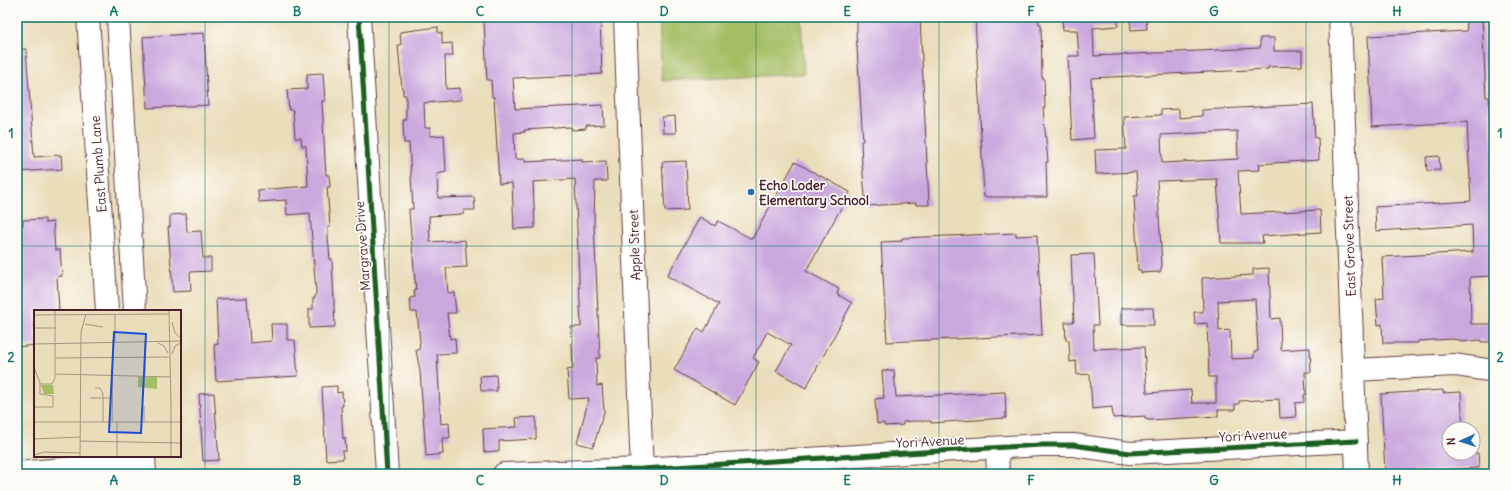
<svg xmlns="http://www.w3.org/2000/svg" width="1511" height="491" font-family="Delius,sans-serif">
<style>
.green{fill:#a5be64;stroke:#786e48}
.building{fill:#caa8de;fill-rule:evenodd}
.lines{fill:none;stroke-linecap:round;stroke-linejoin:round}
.minor-casing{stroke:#623c40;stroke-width:24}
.major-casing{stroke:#623c40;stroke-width:24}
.minor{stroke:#fff;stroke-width:22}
.major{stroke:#fff;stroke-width:22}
.cycleway-casing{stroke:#fdfcf7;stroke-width:8}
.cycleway{stroke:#1b5e20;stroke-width:5}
.grid{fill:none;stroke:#0f766e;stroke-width:1;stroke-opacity:0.55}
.poi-dot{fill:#1f6fb2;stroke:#fdfcf7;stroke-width:1.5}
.labels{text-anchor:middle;stroke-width:3.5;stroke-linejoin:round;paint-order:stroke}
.street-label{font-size:13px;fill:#4a1f2b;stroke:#fdfcf7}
.poi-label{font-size:13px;font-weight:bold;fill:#4a1f2b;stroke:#fdfcf7;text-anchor:start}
.inset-road{fill:none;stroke:#aa9181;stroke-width:1}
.view{fill:#1d4ed8;fill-opacity:0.15;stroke:#1d4ed8;stroke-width:2}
.inset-edge{fill:none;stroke:#4a1f2b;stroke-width:2}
.neatline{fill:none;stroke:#0f766e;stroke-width:1.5}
.grid-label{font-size:13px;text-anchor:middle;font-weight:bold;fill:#0f766e}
</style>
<rect width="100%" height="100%" fill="#fdfcf7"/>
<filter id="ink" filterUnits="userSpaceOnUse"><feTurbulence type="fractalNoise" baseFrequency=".025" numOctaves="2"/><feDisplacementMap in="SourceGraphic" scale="8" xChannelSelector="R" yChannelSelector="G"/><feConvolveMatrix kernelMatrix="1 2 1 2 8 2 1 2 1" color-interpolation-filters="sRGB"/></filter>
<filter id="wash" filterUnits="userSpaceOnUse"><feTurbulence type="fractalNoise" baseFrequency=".012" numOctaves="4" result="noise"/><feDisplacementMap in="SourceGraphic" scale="16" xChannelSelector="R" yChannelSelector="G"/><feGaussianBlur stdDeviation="0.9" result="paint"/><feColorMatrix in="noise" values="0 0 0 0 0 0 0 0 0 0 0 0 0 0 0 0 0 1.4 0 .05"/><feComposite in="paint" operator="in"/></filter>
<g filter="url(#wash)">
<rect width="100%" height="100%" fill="#eaddba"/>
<path class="green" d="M 659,17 L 801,17 L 804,74 L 662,81 Z"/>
<g id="blocks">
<path class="building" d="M 547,17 L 600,17 L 602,74 L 513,78 L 515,109 L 603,105 L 604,125 L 586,126 L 586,129 L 572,130 L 571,127 L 524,130 L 525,132 L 514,133 L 515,159 L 525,159 L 525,162 L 582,159 L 582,162 L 606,161 L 607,181 L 595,181 L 594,224 L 600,358 L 596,358 L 597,386 L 602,385 L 604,412 L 593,447 L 577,443 L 589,398 L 569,399 L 567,370 L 573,369 L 571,327 L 581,327 L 575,179 L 533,182 L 535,228 L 514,229 L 512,183 L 499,184 L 494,97 L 492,97 L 491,80 L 487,80 L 484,21 Z
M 857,17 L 920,17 L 929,205 L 916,205 L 916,203 L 866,206 L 862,164 L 861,141 L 863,141 L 856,32 L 857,32 Z
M 975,17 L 1038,17 L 1039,24 L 1041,24 L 1042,78 L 1044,78 L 1045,108 L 1043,108 L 1048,162 L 1046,162 L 1047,197 L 984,197 Z
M 1062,17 L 1118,17 L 1118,26 L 1093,28 L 1094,56 L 1260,48 L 1260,38 L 1274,38 L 1274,51 L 1302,51 L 1302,66 L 1268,67 L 1268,69 L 1091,78 L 1094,138 L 1072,140 L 1068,56 L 1079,56 L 1077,30 L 1063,30 Z
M 1130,17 L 1146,17 L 1147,29 L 1131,30 Z
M 1466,17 L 1482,17 L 1486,97 L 1489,97 L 1494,178 L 1494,276 L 1470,277 L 1471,324 L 1494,324 L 1494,342 L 1481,342 L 1481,340 L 1460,342 L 1460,340 L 1452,339 L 1418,341 L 1418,343 L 1383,343 L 1382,324 L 1378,325 L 1376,299 L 1384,298 L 1382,257 L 1473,252 L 1472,225 L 1376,231 L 1375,207 L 1471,201 L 1467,122 L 1372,127 L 1368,36 L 1467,31 Z
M 438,27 L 438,33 L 442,33 L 442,44 L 452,43 L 453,56 L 445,56 L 446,89 L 460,88 L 461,100 L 424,103 L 425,128 L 430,128 L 430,136 L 444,135 L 446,172 L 437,174 L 438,198 L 474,197 L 475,210 L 464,210 L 464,214 L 429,216 L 430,242 L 465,240 L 467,267 L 446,268 L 448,293 L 454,292 L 456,313 L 447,313 L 450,339 L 455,338 L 456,353 L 437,354 L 441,424 L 449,423 L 450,438 L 442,438 L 443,454 L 426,456 L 420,371 L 416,350 L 419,350 L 420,341 L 417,312 L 411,312 L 410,298 L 415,297 L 414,291 L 416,291 L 409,212 L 409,209 L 413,209 L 409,143 L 404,143 L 403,120 L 406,120 L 406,95 L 403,95 L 403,89 L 402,89 L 398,45 L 401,45 L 400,32 Z
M 204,33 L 208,105 L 147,108 L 143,37 Z
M 17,49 L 26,49 L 34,157 L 61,155 L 62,169 L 17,172 Z
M 323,73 L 325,101 L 322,101 L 325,160 L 326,175 L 329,175 L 330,187 L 327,187 L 330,227 L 328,227 L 328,237 L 330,259 L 332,259 L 335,327 L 309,328 L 309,309 L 313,309 L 313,298 L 315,298 L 316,292 L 310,213 L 287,215 L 286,200 L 259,202 L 258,190 L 308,186 L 306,146 L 302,146 L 301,138 L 295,138 L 293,110 L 289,110 L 287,90 L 307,89 L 307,74 Z
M 1313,104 L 1315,138 L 1318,138 L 1319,160 L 1259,164 L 1260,170 L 1238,171 L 1241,214 L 1320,210 L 1321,232 L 1262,236 L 1263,243 L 1221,243 L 1217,179 L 1157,181 L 1162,265 L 1160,272 L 1141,273 L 1141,270 L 1138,270 L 1134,196 L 1138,196 L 1136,172 L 1096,174 L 1095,150 L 1126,149 L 1124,117 L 1161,115 L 1161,110 L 1179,109 L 1179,118 L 1202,116 L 1202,110 ZM 1237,131 L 1238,159 L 1162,163 L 1161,135 Z
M 675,116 L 676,133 L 663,133 L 662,117 Z
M 1439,156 L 1440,170 L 1427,171 L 1426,157 Z
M 686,161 L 688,210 L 665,211 L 662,162 Z
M 795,162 L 850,192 L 806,271 L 839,289 L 837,294 L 852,303 L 806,388 L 776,371 L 791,345 L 767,332 L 753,358 L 759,362 L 735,405 L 674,370 L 698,328 L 704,332 L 719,304 L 667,276 L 700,217 L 715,226 L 718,221 L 752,239 Z
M 186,214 L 187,232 L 201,231 L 203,258 L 211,258 L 211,271 L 190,272 L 191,291 L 173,292 L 168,227 L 170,227 L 170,215 Z
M 45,219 L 45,223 L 53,222 L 55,250 L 60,250 L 62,276 L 57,277 L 59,311 L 35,311 L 35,345 L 17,347 L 17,225 L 23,225 L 23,220 Z
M 1016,233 L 1016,236 L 1037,235 L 1042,335 L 887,342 L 881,242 L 902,241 L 902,238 Z
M 1094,254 L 1098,325 L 1093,325 L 1094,349 L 1144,347 L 1147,393 L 1191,390 L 1192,403 L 1216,403 L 1216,377 L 1209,377 L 1207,323 L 1195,324 L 1194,312 L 1203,312 L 1202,278 L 1253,275 L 1253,269 L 1269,268 L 1271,319 L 1280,318 L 1281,350 L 1310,348 L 1311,372 L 1305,372 L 1306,395 L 1304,395 L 1304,402 L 1295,403 L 1296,417 L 1280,418 L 1279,399 L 1239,401 L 1239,404 L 1235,404 L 1235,410 L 1218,410 L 1218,416 L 1150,420 L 1145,419 L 1145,416 L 1113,418 L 1112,407 L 1092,409 L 1090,374 L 1077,375 L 1076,361 L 1070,362 L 1069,340 L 1066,340 L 1065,322 L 1074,322 L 1071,255 ZM 1255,299 L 1258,351 L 1254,352 L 1254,358 L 1231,359 L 1230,330 L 1219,331 L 1218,301 Z
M 247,298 L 250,343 L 272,341 L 271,324 L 287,324 L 287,340 L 295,340 L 298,376 L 216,381 L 214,345 L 218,344 L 216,299 Z
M 1121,308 L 1153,308 L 1154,325 L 1121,325 Z
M 894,370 L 896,397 L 1005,392 L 1006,418 L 931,423 L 931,421 L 914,421 L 903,422 L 903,425 L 884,426 L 884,423 L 877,424 L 875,399 L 884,398 L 882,371 Z
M 496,375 L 497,391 L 481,391 L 480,376 Z
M 337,386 L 337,393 L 342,392 L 343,406 L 341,406 L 343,439 L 345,438 L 346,451 L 342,451 L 343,459 L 326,460 L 322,387 Z
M 1443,390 L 1443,393 L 1461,392 L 1463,429 L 1449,429 L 1449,453 L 1478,453 L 1479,468 L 1385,473 L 1381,394 Z
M 214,393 L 219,460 L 203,461 L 199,394 Z
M 536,417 L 536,439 L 499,441 L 499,451 L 484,452 L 483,429 L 517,427 L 516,418 Z"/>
</g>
</g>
<g filter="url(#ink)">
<use href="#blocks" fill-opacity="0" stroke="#623c40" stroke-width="1"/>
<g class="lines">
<g class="minor-casing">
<path id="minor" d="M 359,17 L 387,474
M 625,17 L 642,474
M 1340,17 L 1357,474
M 1353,370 L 1455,365 L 1494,371
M 997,448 L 998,474
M 17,473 L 144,462
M 504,474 L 642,469 L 1041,445 L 1073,445 L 1130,453 L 1356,441"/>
</g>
<g class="major-casing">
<path id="major" d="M 88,17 L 107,311
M 118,17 L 135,311
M 116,456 L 117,474
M 144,456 L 145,474"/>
</g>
<use href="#minor" class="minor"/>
<use href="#major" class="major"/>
<g class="cycleway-casing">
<path id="cycleway" d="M 359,17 L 387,474
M 504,474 L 642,469 L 1041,445 L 1073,445 L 1130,453 L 1356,441"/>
</g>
<use href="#cycleway" class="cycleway"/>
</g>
</g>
<path class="grid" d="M 205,17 L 205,474M 389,17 L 389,474M 572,17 L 572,474M 756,17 L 756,474M 939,17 L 939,474M 1122,17 L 1122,474M 1306,17 L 1306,474M 17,246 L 1494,246"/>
<circle class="poi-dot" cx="751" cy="192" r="4"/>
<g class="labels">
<g class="street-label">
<text transform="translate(98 164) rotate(-94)" y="5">East Plumb Lane</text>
<text transform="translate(634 245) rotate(-92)" y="5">Apple Street</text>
<text transform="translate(362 246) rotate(-94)" y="5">Margrave Drive</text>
<text transform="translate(1349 246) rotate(-92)" y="5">East Grove Street</text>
<text transform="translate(1253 435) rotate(-3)" y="5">Yori Avenue</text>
<text transform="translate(930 441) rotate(-3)" y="5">Yori Avenue</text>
</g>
<g class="poi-label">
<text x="759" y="190">Echo Loder<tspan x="759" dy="15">Elementary School</tspan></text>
</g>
</g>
<g transform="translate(34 310)">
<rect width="147" height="147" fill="#eaddba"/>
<path d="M 104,67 L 123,67 L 123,79 L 104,77 ZM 7,75 L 19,75 L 20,84 L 10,84 Z" fill="#a5be64"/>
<path class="inset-road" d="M 135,0 L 137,95M 81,4 L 81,32M 0,5 L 135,4M 138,12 L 141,23 L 147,28M 51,14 L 69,17M 0,18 L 22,18M 111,31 L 111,65M 124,33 L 130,36 L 134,43M 0,34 L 147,31M 138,44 L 141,36 L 147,33M 22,48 L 135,47M 0,57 L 6,73 L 6,84 L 19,86 L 19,97 L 0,97M 22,64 L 137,67M 6,74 L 18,74 L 21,68 L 21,0M 61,78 L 66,78 L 69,84 L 69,112M 56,88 L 79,88M 0,112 L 147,112M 78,112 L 79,30M 83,112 L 83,147M 110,112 L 110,96M 0,129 L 46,127M 46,131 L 147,133M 0,145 L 10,142 L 46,143M 46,147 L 47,22 L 52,4M 137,147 L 137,94"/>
<path class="view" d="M 80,22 L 112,24 L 107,123 L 75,122 Z"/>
<rect width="147" height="147" class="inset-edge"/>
</g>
<rect width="1511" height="491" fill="none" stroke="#fdfcf7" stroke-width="44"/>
<g transform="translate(1461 441) rotate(267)"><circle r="19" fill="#fdfcf7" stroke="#b5a4a5"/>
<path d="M0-3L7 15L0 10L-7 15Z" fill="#1f6fb2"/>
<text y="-6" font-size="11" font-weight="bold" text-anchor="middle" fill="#4a1f2b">N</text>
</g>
<rect x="22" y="22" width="1467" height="447" class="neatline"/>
<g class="grid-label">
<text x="114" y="16">A</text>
<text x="297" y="16">B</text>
<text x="480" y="16">C</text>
<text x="664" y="16">D</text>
<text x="847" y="16">E</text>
<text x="1031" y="16">F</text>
<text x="1214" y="16">G</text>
<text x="1397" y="16">H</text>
<text x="11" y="138">1</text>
<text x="1500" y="138">1</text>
<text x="11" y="362">2</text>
<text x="1500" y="362">2</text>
<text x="114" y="485">A</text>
<text x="297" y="485">B</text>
<text x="480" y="485">C</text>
<text x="664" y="485">D</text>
<text x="847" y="485">E</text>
<text x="1031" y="485">F</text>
<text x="1214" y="485">G</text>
<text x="1397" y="485">H</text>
</g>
</svg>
